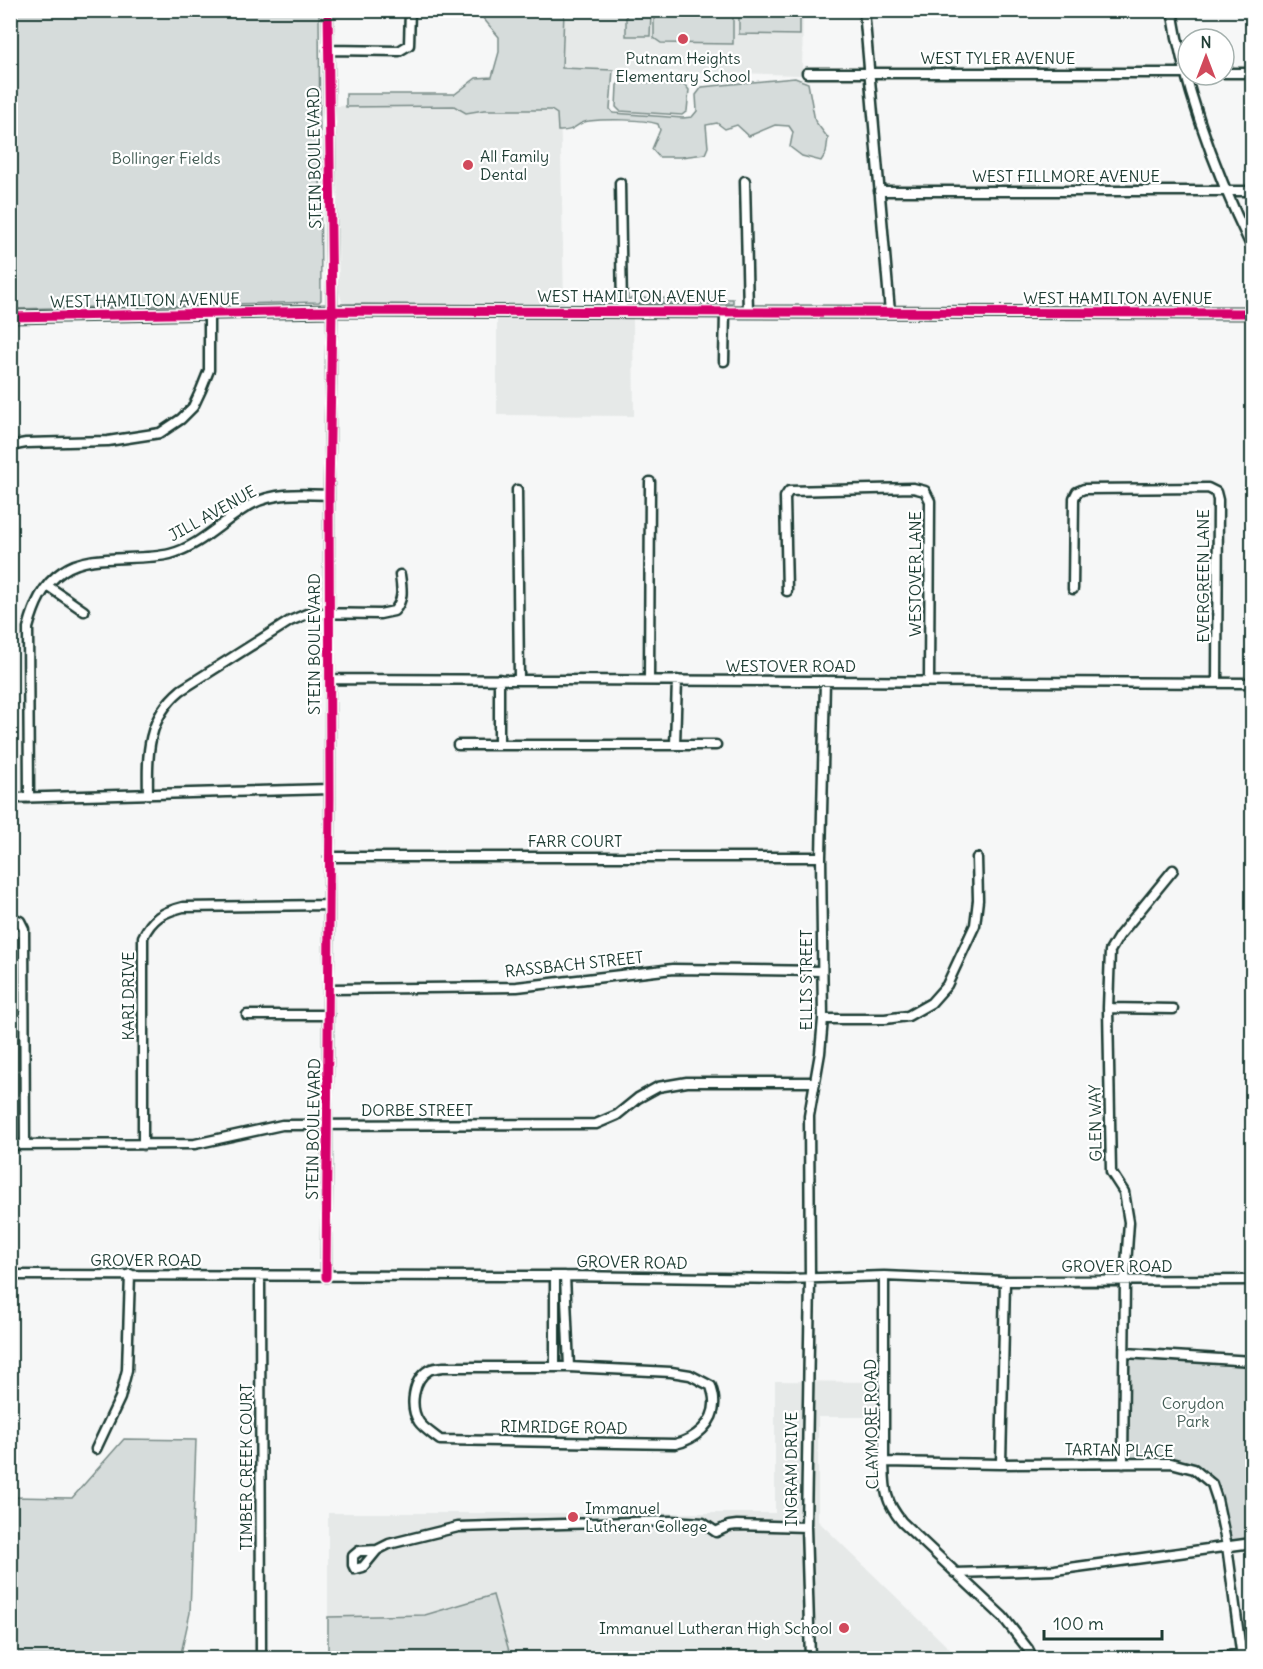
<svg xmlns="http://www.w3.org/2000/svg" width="1263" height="1669" font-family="Delius,sans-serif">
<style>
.built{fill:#e6e9e8}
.green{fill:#d6dcdb;stroke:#7a8c88;stroke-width:1.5}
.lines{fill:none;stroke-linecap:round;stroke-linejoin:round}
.minor-casing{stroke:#1f3d34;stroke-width:13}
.tertiary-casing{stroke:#1f3d34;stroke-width:15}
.minor{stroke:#fff;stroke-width:8}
.tertiary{stroke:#fff;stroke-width:10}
.cycleway-casing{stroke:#fff;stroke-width:13}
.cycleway{stroke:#d6006c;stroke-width:9}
.poi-dot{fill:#d1495b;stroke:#fff;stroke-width:2}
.labels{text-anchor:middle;stroke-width:4.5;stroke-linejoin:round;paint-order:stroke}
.poi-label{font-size:16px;fill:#1f3d34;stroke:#fff;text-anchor:start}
.street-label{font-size:16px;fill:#1f3d34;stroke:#fff}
.park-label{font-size:16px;fill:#445d55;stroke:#fff}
</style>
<rect width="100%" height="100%" fill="#f6f7f7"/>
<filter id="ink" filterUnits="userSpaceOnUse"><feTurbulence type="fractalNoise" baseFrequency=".0167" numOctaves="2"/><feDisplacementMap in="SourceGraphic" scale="12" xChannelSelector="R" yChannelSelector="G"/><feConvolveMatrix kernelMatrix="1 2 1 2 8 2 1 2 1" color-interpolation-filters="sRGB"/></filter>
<g filter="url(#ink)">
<path class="built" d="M 564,11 L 803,11 L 802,75 L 562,68 Z
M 560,100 L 564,303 L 349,304 L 342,302 L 339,292 L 336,106 Z
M 497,317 L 633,318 L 634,416 L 497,415 Z
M 775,1381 L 879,1382 L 879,1417 L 818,1417 L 818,1521 L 959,1658 L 328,1658 L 328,1513 L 775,1513 Z"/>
<path class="green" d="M 10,11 L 319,11 L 321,300 L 319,302 L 11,309 Z
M 477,11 L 564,11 L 562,68 L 613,70 L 610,109 L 613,113 L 683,118 L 692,117 L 697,111 L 696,95 L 702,87 L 795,78 L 808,83 L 815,121 L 828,138 L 826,153 L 821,161 L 802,156 L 790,147 L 793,132 L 789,126 L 775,125 L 749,136 L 737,125 L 725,129 L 717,123 L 706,125 L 708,147 L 705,154 L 681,157 L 659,157 L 652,149 L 660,130 L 658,124 C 642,119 606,119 589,121 C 576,122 577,132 558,131 L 557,114 L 551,110 L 484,110 L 466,113 L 454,106 L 346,107 L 346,94 L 455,94 L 476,78 L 492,77 L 499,52 L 499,37 Z
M 739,11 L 800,11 L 800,35 L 739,34 Z
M 626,14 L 651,14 L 650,36 L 626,36 Z
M 654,15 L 733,15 L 733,44 L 661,43 L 654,38 Z
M 622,81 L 685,85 L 689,90 L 687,111 L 682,115 L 620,111 L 616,107 L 617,85 Z
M 632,298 L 733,299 L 733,303 L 634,303 L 629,300 Z
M 1125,1353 L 1252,1361 L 1252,1543 L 1227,1546 L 1212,1484 L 1194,1469 L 1171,1463 L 1123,1464 Z
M 124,1439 L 196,1440 L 190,1613 L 180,1658 L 11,1658 L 11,1497 L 72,1498 Z
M 493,1595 L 511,1658 L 328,1658 L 328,1617 L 425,1615 Z"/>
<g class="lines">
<g class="minor-casing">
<path id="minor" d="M 864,10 L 890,312
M 1172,10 C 1185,93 1216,173 1252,248
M 328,50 L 399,51 L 409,45 L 410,10
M 807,73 L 1188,73
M 1224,73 L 1252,73
M 745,181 L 748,312
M 620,183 L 622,311
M 879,191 L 1252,191
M 724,361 L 725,312
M 10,446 L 26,443 L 108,441 L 160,433 L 181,419 L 193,407 L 201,390 L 209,370 L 209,313
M 517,490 L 519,679
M 48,586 L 84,611
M 1073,589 L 1074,498 L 1077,492 L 1084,489 L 1208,488 L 1216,492 L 1218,500 L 1217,683
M 787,591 L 785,497 L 789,491 L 913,488 L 925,491 L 930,501 L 929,681
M 330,679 L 1252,683
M 649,680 L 650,482
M 499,743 L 499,679
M 458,745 L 716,745
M 675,745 L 677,680
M 148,794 C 147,753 147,718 181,690 L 290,621 L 309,613 L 380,614 L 394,611 C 404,600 402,589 400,575
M 10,798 L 330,789
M 29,798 L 28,628 C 34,606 42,585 63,571 C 90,552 137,562 170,554 C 201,546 224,519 252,504 C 275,492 303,494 329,495
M 329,857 L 821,857
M 10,917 L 20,921 L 24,929 L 25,1145
M 329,989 L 517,987 L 673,969 L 822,971
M 1108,1008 L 1173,1009
M 247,1015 L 329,1015
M 823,1019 L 885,1019 L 908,1016 L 931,1003 L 947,985 L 975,925 L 978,900 L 977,858
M 10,1145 L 195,1144 L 282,1125 L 596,1124 L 617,1115 L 638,1098 L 658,1087 L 687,1082 L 815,1082
M 143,1145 L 143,937 C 152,918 163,912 183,907 L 329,905
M 10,1275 L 565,1276 L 788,1279 L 884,1276 L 1005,1281 L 1252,1280
M 260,1276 L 261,1658
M 555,1276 L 555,1367
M 565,1276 L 569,1367
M 884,1276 L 884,1462 C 885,1489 884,1500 902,1522 L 1003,1617 L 1028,1649 L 1032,1658
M 326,1277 L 330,798 L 329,495 L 332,311 L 328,10
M 1125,1353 L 1252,1361
M 443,1367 L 569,1367 L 671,1372 L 690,1375 L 711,1386 C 712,1390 714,1395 714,1400 C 716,1423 694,1440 675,1444 L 440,1440 C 434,1435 423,1428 419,1422 C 409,1407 413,1379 429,1370 C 432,1368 438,1368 443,1367 Z
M 96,1449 L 120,1398 L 127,1370 L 130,1274
M 884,1462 L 1001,1464 L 1171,1463 L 1194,1469 L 1212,1484 L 1217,1499 L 1227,1546 L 1242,1658
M 1001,1464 L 1005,1281
M 1123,1464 L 1125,1280 L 1129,1222 L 1124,1192 L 1111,1172 L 1108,1008 L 1110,951 L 1119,936 L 1173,870
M 377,1550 L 359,1551 L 353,1556 L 353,1565 L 355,1569 L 363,1567 L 377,1550 L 389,1544 L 458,1527 L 671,1521 L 703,1523 L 716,1532 L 729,1526 L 737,1525 L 806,1527
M 955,1573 L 1055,1570 L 1252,1543
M 810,1658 L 806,1527 L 810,1279 L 809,1116 L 820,1053 L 823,1019 L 821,857 L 825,681
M 1211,1658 L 1252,1653"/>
</g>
<g class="tertiary-casing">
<path id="tertiary" d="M 10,317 L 332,311 L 1252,313"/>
</g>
<use href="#minor" class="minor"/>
<use href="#tertiary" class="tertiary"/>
<g class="cycleway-casing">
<path id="cycleway" d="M 10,317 L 332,311 L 1252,313
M 326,1277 L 330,798 L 329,495 L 332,311 L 328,10"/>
</g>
<use href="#cycleway" class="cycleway"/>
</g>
</g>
<g class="poi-dot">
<circle cx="683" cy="39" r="6"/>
<circle cx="468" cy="165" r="6"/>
<circle cx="573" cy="1517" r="6"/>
<circle cx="844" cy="1628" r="6"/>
</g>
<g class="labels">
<g class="poi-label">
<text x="683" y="64" text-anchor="middle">Putnam Heights<tspan x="683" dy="18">Elementary School</tspan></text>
<text x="480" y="162">All Family<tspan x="480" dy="18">Dental</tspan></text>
<text x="585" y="1514">Immanuel<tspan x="585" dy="18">Lutheran College</tspan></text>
<text x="832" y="1634" text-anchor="end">Immanuel Lutheran High School</text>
</g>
<g class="street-label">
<text x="998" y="64">WEST TYLER AVENUE</text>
<text transform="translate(314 158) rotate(-91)" y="6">STEIN BOULEVARD</text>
<text x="1066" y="182">WEST FILLMORE AVENUE</text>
<text x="632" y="302">WEST HAMILTON AVENUE</text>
<text x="1118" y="304">WEST HAMILTON AVENUE</text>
<text transform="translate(145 300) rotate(-1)" y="6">WEST HAMILTON AVENUE</text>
<text transform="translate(212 513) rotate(-29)" y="6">JILL AVENUE</text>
<text transform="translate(915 574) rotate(-90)" y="6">WESTOVER LANE</text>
<text transform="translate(1203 576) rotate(-90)" y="6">EVERGREEN LANE</text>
<text transform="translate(314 644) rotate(-90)" y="6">STEIN BOULEVARD</text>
<text x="791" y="672">WESTOVER ROAD</text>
<text x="575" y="847">FARR COURT</text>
<text transform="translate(574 964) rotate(-6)" y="6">RASSBACH STREET</text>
<text transform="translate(806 980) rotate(-90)" y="6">ELLIS STREET</text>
<text transform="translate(128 996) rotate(-90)" y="6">KARI DRIVE</text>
<text x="417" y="1116">DORBE STREET</text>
<text transform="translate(1095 1123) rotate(-91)" y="6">GLEN WAY</text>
<text transform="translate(313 1129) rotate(-89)" y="6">STEIN BOULEVARD</text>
<text x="146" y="1266">GROVER ROAD</text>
<text transform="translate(632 1262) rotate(1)" y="6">GROVER ROAD</text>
<text x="1117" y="1272">GROVER ROAD</text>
<text transform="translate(871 1424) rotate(-91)" y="6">CLAYMORE ROAD</text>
<text transform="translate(564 1427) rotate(1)" y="6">RIMRIDGE ROAD</text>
<text transform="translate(1119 1450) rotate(1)" y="6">TARTAN PLACE</text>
<text transform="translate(246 1467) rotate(-90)" y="6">TIMBER CREEK COURT</text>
<text transform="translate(791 1469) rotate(-90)" y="6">INGRAM DRIVE</text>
</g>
<g class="park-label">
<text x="166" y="164">Bollinger Fields</text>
<text x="1193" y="1409">Corydon<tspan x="1193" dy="18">Park</tspan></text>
</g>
</g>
<rect width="1263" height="1669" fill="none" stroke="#fff" stroke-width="36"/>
<rect x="18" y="18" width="1227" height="1633" fill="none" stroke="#1f3d34" stroke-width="2" filter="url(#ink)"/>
<g transform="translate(1206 57)"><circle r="28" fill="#ffffff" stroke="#a5b1ae" stroke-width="1.5"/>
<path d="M0-4.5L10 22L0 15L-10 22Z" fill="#d1495b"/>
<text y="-9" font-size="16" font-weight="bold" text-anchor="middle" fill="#1f3d34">N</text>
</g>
<path d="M1044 1630v9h118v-9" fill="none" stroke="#1f3d34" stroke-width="3"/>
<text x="1053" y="1630" font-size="18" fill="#1f3d34" stroke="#ffffff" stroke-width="4.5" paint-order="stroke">100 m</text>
</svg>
